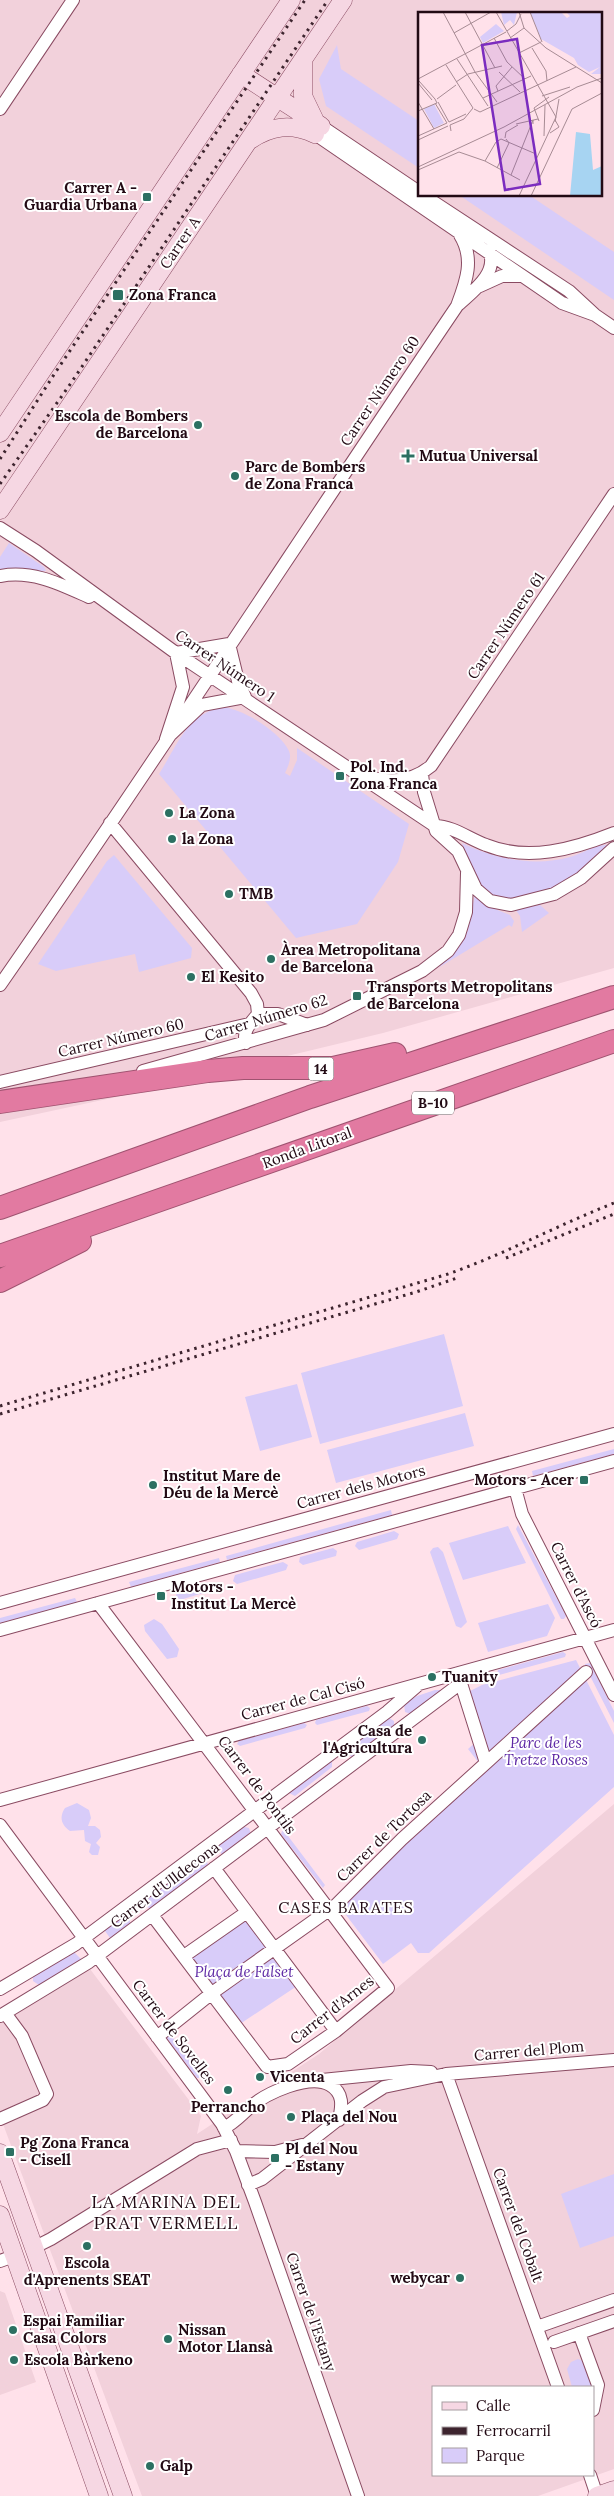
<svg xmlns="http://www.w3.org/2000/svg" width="614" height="2496" font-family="Lora,serif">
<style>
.built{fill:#f2d1db;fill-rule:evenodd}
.green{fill:#d8ccf9}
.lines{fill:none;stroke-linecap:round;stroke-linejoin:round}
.street-casing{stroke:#8a4b62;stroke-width:14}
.secondary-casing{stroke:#8a4b62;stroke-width:19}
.highway-casing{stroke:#9f5370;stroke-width:24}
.street{stroke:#fff;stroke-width:12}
.secondary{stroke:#f6d7e3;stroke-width:18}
.highway{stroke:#e27aa1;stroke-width:22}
.rail{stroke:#3d242e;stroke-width:3;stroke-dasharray:2.5 5;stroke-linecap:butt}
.poi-dot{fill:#2c7062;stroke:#fff;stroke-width:2}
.labels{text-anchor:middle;stroke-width:4;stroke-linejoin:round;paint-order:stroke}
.shield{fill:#fff;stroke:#64545a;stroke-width:1}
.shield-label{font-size:14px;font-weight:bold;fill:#220a14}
.poi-label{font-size:15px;font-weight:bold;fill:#220a14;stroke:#fff;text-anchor:start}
.street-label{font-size:15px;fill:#220a14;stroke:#fff}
.park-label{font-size:15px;font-style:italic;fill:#5d27a4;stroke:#fff}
.neighbourhood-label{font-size:16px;letter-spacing:1px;fill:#220a14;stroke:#fff}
.quarter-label{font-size:18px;letter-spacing:1px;fill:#220a14;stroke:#fff}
.inset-road{fill:none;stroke:#a78b94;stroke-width:1}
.view{fill:#7b2cbf;fill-opacity:0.15;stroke:#7b2cbf;stroke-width:2.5}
.inset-edge{fill:none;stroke:#220a14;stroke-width:2.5}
</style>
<rect width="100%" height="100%" fill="#ffe1ea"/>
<path class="built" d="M 0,0 L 614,0 L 614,968 L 383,1033 L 121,1096 L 0,1122 ZM 419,14 L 600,14 L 600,195 L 419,195 Z
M 614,1804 L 614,2469 L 538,2496 L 142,2496 L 0,2116 L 0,2022 L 90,1969 L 201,2116 L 197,2134 L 319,2054 ZM 433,2387 L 593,2387 L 593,2475 L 433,2475 Z
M 0,2291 L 5,2293 L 36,2382 L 0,2395 Z"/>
<path class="green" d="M 337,45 L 341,69 L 419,121 L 419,168 L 326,106 L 319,79 Z
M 459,195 L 529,195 L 614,252 L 614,300 Z
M 9,543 L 44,567 L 46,571 L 0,570 L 0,557 Z
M 222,707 C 242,708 280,732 289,751 C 292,758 288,767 285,773 L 290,776 L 297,760 L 297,748 L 409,824 L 398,862 L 357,924 L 296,938 L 159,774 C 177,746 187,714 222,707 Z
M 462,843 C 495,859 534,867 570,857 C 581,854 599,843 610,845 L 579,873 L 553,890 L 509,899 L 497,898 L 479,886 Z
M 114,855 L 192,948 L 191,958 L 139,972 L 135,954 L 56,971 L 38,964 L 107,861 Z
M 475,894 L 490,907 L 510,915 L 514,921 L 512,927 L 509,925 L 438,968 L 455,952 L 468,930 Z
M 540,905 L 549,913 L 522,932 L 520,916 L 515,909 Z
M 444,1334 L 463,1406 L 320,1444 L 301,1373 Z
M 297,1384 L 312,1437 L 260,1451 L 245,1397 Z
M 465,1413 L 474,1446 L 336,1483 L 327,1450 Z
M 614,1449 L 614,1454 L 533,1476 L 532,1471 Z
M 391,1510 L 392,1515 L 227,1560 L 226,1556 Z
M 518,1525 L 566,1616 L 564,1619 L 561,1619 L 516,1529 Z
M 508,1526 L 526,1563 L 463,1580 L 449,1543 Z
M 394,1531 L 399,1534 L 397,1539 L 359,1550 L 355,1546 L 357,1542 Z
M 438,1547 L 443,1552 L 467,1622 L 461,1628 L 456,1626 L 430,1552 L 433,1548 Z
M 333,1548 L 337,1551 L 336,1556 L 303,1565 L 299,1562 L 300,1557 Z
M 219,1558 L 220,1562 L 131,1587 L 129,1582 Z
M 283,1562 L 288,1565 L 286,1570 L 237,1584 L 233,1581 L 235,1575 Z
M 210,1582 L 214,1585 L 213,1590 L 180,1600 L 176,1596 L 177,1591 Z
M 75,1598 L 77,1602 L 0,1623 L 0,1618 Z
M 548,1604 L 555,1618 L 547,1636 L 488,1652 L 478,1623 Z
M 154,1619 L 162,1624 L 179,1649 L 177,1657 L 167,1659 L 145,1631 L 144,1625 Z
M 563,1652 L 566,1654 L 565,1657 L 499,1675 L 497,1674 L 498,1670 Z
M 576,1660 L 614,1735 L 614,1787 L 429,1953 L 418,1953 L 411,1943 L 383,1964 L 334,1899 L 479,1763 L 468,1749 L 478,1740 L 470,1691 L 482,1685 Z
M 590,1663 L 614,1711 L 614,1723 L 585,1666 L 585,1664 Z
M 435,1690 L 442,1690 L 411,1714 L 405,1712 L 404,1704 L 417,1696 Z
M 367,1706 L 370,1708 L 369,1711 L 317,1725 L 315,1723 L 316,1720 Z
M 389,1718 L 394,1721 L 394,1726 L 352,1758 L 346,1749 Z
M 304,1723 L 307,1725 L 305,1728 L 240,1746 L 237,1744 L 239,1741 Z
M 330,1761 L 332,1762 L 332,1767 L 295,1796 L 289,1793 L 290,1789 Z
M 77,1803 L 89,1810 L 91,1818 L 88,1826 L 95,1826 L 100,1830 L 101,1837 L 96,1843 L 100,1847 L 98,1855 L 92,1855 L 89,1852 L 91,1844 L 85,1841 L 84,1830 L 70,1831 C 61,1825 59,1817 65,1808 Z
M 240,1826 L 249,1828 L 252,1837 L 222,1855 L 217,1846 Z
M 282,1831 L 285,1832 L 325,1885 L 323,1888 L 281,1834 Z
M 200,1857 L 205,1859 L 208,1864 L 206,1869 L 151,1910 L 144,1904 L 143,1900 Z
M 122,1916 L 130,1918 L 130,1927 L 110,1938 L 105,1931 L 107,1927 Z
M 250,1916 L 300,1984 L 237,2026 L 187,1961 Z
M 74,1952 L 81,1959 L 79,1965 L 42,1987 L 33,1981 L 33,1975 Z
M 170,2034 L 201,2075 L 199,2078 L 197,2078 L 166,2037 Z
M 614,2174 L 614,2236 L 580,2248 L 561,2194 Z
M 578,2359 L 583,2361 L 593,2387 L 572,2387 L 567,2369 L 571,2362 Z"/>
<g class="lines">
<g class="street-casing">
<path id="street" d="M 0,109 L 73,0
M 321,126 L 419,192
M 315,134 L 562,303 L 595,315
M 423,195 L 569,291 L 595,315 L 614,328
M 480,286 L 502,276 L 520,276
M 459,304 C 473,291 499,273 489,250
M 0,528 L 36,551 L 176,653 L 435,826
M 0,576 C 33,570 60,584 89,597
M 229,644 L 238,681 L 245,697 L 202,705 L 166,739 L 183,687 L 176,653 Z
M 422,774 L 424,792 L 436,831 L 458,851 L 476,889 L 490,901 L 511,905 L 554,894 L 581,878 L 614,848
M 363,775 C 386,783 411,783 431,766 L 614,494
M 110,823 L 251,993 L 257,1004 L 258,1014 C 251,1023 242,1030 246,1043
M 435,826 C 453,826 469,839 486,845 C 528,862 574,849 614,833
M 0,985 C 156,761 304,532 457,306 C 466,282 475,259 460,235
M 258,1014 L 278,1014 L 307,1025
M 143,1071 L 324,1020 L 422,971 L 448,951 L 459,935 L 466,912 L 467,873
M 0,1082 L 249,1024
M 515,1488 L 522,1514 L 614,1695
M 0,1603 L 614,1434
M 98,1603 L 388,1988 L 336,2031 L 288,2064 L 267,2067 L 152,1915
M 0,1630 L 614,1461
M 486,1763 L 586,1672
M 0,1800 L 614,1630
M 0,1825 L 222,2124 L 236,2151 L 255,2202 L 358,2496
M 214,1868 L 336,2031
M 184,1956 L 247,1912
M 0,1989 L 76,1944 L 387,1712 L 417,1686
M 0,2016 L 89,1962 L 461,1683
M 157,2037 L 212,1993 L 336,1905 L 402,1839 L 486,1763 L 459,1677
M 446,2074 L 558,2387
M 322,2080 L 411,2071 L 431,2072
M 0,2119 L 43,2100 L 47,2094 L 22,2036 L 5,2013
M 224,2128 C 234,2123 240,2116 248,2109 C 265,2093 310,2073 330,2085 C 344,2093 342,2106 339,2120
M 236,2151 L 275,2152 L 302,2145
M 248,2185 L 262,2179 L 362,2101 L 384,2087 L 446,2074 L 614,2060
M 33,2248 L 51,2239 L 197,2149 L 231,2140
M 0,2261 L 14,2256
M 537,2327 L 614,2300
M 579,2333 L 598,2385 L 593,2410
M 554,2342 L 614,2321
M 590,2475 L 597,2496"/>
</g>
<g class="secondary-casing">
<path id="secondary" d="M 303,60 L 303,96 L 315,121
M 241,74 L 321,126
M 250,140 C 271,126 291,123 315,134
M 0,433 L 291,0
M 0,510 L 343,0
M 0,2153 L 123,2496
M 0,2215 L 99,2496
M 597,2496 L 614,2490"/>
</g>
<g class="highway-casing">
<path id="highway" d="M 0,1102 L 208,1071 L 243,1068 L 333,1068 L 395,1054
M 0,1208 L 310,1097 L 614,997
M 0,1256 L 614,1041
M 0,1281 L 80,1241"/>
</g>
<use href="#street" class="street"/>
<use href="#secondary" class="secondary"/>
<use href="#highway" class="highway"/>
<path class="rail" d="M 0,459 L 55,373 L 305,0
M 0,484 L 71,383 L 328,0
M 506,1258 L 614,1214
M 0,1406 L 448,1274 C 505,1254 558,1225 614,1203
M 0,1414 L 416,1292 L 460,1277"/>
</g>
<g class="poi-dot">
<rect x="142" y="192" width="10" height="10" rx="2.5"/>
<rect x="112" y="289" width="12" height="12" rx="2.5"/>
<circle cx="198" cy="425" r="5"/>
<path d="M405.5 448.5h5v5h5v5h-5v5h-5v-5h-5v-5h5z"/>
<circle cx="235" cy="476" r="5"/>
<rect x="335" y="771" width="10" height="10" rx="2.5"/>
<circle cx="169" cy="813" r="5"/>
<circle cx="172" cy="839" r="5"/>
<circle cx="229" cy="894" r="5"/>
<circle cx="271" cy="959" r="5"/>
<circle cx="191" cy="977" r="5"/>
<rect x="352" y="991" width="10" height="10" rx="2.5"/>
<rect x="579" y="1475" width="10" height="10" rx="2.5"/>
<circle cx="153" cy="1485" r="5"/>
<rect x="156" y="1591" width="10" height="10" rx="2.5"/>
<circle cx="432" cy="1677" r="5"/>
<circle cx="422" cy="1740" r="5"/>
<circle cx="260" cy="2077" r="5"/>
<circle cx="228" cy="2090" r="5"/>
<circle cx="291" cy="2117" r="5"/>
<rect x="5" y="2147" width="10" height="10" rx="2.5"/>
<rect x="270" y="2153" width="10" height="10" rx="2.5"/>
<circle cx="87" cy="2246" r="5"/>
<circle cx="460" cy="2278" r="5"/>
<circle cx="13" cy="2330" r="5"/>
<circle cx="168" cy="2339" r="5"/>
<circle cx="14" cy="2360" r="5"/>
<circle cx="150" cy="2466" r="5"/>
</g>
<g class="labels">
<g class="shield">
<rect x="308.5" y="1057.5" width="25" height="23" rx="4"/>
<rect x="412" y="1091.5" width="42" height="23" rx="4"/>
</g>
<g class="shield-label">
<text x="321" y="1074">14</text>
<text x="433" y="1108">B-10</text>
</g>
<g class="poi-label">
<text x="137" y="193" text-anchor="end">Carrer A -<tspan x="137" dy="17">Guardia Urbana</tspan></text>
<text x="129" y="300">Zona Franca</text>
<text x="188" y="421" text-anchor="end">Escola de Bombers<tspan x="188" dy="17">de Barcelona</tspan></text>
<text x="419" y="461">Mutua Universal</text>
<text x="245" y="472">Parc de Bombers<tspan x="245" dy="17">de Zona Franca</tspan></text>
<text x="350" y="772">Pol. Ind.<tspan x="350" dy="17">Zona Franca</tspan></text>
<text x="179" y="818">La Zona</text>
<text x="182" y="844">la Zona</text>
<text x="239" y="899">TMB</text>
<text x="281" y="955">Àrea Metropolitana<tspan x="281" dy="17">de Barcelona</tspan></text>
<text x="201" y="982">El Kesito</text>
<text x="367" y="992">Transports Metropolitans<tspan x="367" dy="17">de Barcelona</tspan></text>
<text x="163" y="1481">Institut Mare de<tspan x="163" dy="17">Déu de la Mercè</tspan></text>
<text x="574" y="1485" text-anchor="end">Motors - Acer</text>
<text x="171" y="1592">Motors -<tspan x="171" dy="17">Institut La Mercè</tspan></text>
<text x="442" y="1682">Tuanity</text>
<text x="412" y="1736" text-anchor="end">Casa de<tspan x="412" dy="17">l'Agricultura</tspan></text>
<text x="270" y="2082">Vicenta</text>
<text x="228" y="2112" text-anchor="middle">Perrancho</text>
<text x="301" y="2122">Plaça del Nou</text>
<text x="20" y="2148">Pg Zona Franca<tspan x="20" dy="17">- Cisell</tspan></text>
<text x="285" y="2154">Pl del Nou<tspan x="285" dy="17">- Estany</tspan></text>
<text x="87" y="2268" text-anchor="middle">Escola<tspan x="87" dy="17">d'Aprenents SEAT</tspan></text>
<text x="450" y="2283" text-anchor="end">webycar</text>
<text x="23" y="2326">Espai Familiar<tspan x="23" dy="17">Casa Colors</tspan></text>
<text x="178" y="2335">Nissan<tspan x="178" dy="17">Motor Llansà</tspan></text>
<text x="24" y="2365">Escola Bàrkeno</text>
<text x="160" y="2471">Galp</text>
</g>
<g class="street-label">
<text transform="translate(180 243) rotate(-56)" y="5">Carrer A</text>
<text transform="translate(380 391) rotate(-56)" y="5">Carrer Número 60</text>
<text transform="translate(506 626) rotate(-56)" y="5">Carrer Número 61</text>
<text transform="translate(225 666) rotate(34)" y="5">Carrer Número 1</text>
<text transform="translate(266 1018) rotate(-17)" y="5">Carrer Número 62</text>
<text transform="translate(121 1038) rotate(-13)" y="5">Carrer Número 60</text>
<text transform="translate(307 1148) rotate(-20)" y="5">Ronda Litoral</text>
<text transform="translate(361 1487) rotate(-15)" y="5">Carrer dels Motors</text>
<text transform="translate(576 1585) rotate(63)" y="5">Carrer d'Ascó</text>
<text transform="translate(303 1699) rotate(-15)" y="5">Carrer de Cal Cisó</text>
<text transform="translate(257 1785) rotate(53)" y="5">Carrer de Pontils</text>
<text transform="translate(384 1836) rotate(-44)" y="5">Carrer de Tortosa</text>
<text transform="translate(165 1885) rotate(-37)" y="5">Carrer d'Ulldecona</text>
<text transform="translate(332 2010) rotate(-38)" y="5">Carrer d'Arnes</text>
<text transform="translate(174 2032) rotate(53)" y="5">Carrer de Sovelles</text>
<text transform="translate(529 2051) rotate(-5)" y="5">Carrer del Plom</text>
<text transform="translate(518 2225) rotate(70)" y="5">Carrer del Cobalt</text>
<text transform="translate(311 2312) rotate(71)" y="5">Carrer de l'Estany</text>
</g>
<g class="park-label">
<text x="546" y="1748">Parc de les<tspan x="546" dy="17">Tretze Roses</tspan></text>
<text x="244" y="1977">Plaça de Falset</text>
</g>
<g class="neighbourhood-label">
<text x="346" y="1913">CASES BARATES</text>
</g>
<g class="quarter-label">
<text x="166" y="2208">LA MARINA DEL<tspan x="166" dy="21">PRAT VERMELL</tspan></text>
</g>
</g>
<g transform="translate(418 12)">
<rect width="184" height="184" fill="#ffe1ea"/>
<path d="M 83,0 L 99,0 L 96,13 L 92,8 L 86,13 ZM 112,0 L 143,0 L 149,6 L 152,4 L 149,1 L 154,0 L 184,0 L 184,62 L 173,62 L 182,55 L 171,60 L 160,53 L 156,46 L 123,27 ZM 78,12 L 86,19 L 65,31 L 62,25 ZM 16,92 L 26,111 L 16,116 L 6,97 Z" fill="#d8ccf9"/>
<path d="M 158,120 L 172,122 L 175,158 L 184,154 L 184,184 L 152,184 Z" fill="#a7d4f2"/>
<path class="inset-road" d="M 25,0 L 57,60 L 79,90M 47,0 L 77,56M 78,0 L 138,105 L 101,184M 101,0 L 106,16 L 128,36 L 184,71M 112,0 L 124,30M 89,19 L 98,12 L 103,2M 36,21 L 73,0M 76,26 L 89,50 L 107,67M 92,26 L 106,16M 114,36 L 128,59 L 129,69M 101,41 L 123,30M 39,47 L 70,94M 28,53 L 55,96M 81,60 L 102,80M 0,67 L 88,20M 1,69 L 17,87M 38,70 L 50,62 L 84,54M 0,71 L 14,88M 80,79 L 78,74 L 94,55M 124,84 L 152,75M 65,86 L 113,64M 19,87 L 38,73M 0,90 L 16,117M 20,90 L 31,110M 56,97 L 62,100 L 158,55M 0,99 L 19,91 L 17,87M 121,109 L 116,96 L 131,85M 31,110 L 48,102M 137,110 L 141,87M 98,112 L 120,107M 33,119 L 32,113 L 46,107 L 55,96M 132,121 L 141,115 L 137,108M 0,124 L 29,111 L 17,91M 126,124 L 127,93M 87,126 L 88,120 L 100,113M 0,128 L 30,114M 67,149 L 78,130 L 83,127 L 118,142M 67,149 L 102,168M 0,155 L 86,115 L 159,75 L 184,66M 79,156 L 91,131 L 88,127M 0,158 L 41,140 L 67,149M 93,163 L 115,108 L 115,112M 113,184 L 154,97 L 184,81"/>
<path class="view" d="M 99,27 L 122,172 L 87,178 L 64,33 Z"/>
<rect width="184" height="184" class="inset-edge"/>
</g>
<rect x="432" y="2386" width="162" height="90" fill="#ffffff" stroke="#a79da1"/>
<rect x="442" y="2402" width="25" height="8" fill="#f6d7e3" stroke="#a79da1"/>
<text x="476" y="2411" font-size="15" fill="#220a14">Calle</text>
<rect x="442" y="2427" width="25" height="8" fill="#3d242e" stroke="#a79da1"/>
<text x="476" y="2436" font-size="15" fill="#220a14">Ferrocarril</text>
<rect x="442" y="2448" width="25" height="15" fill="#d8ccf9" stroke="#a79da1"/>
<text x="476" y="2461" font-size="15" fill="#220a14">Parque</text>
</svg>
